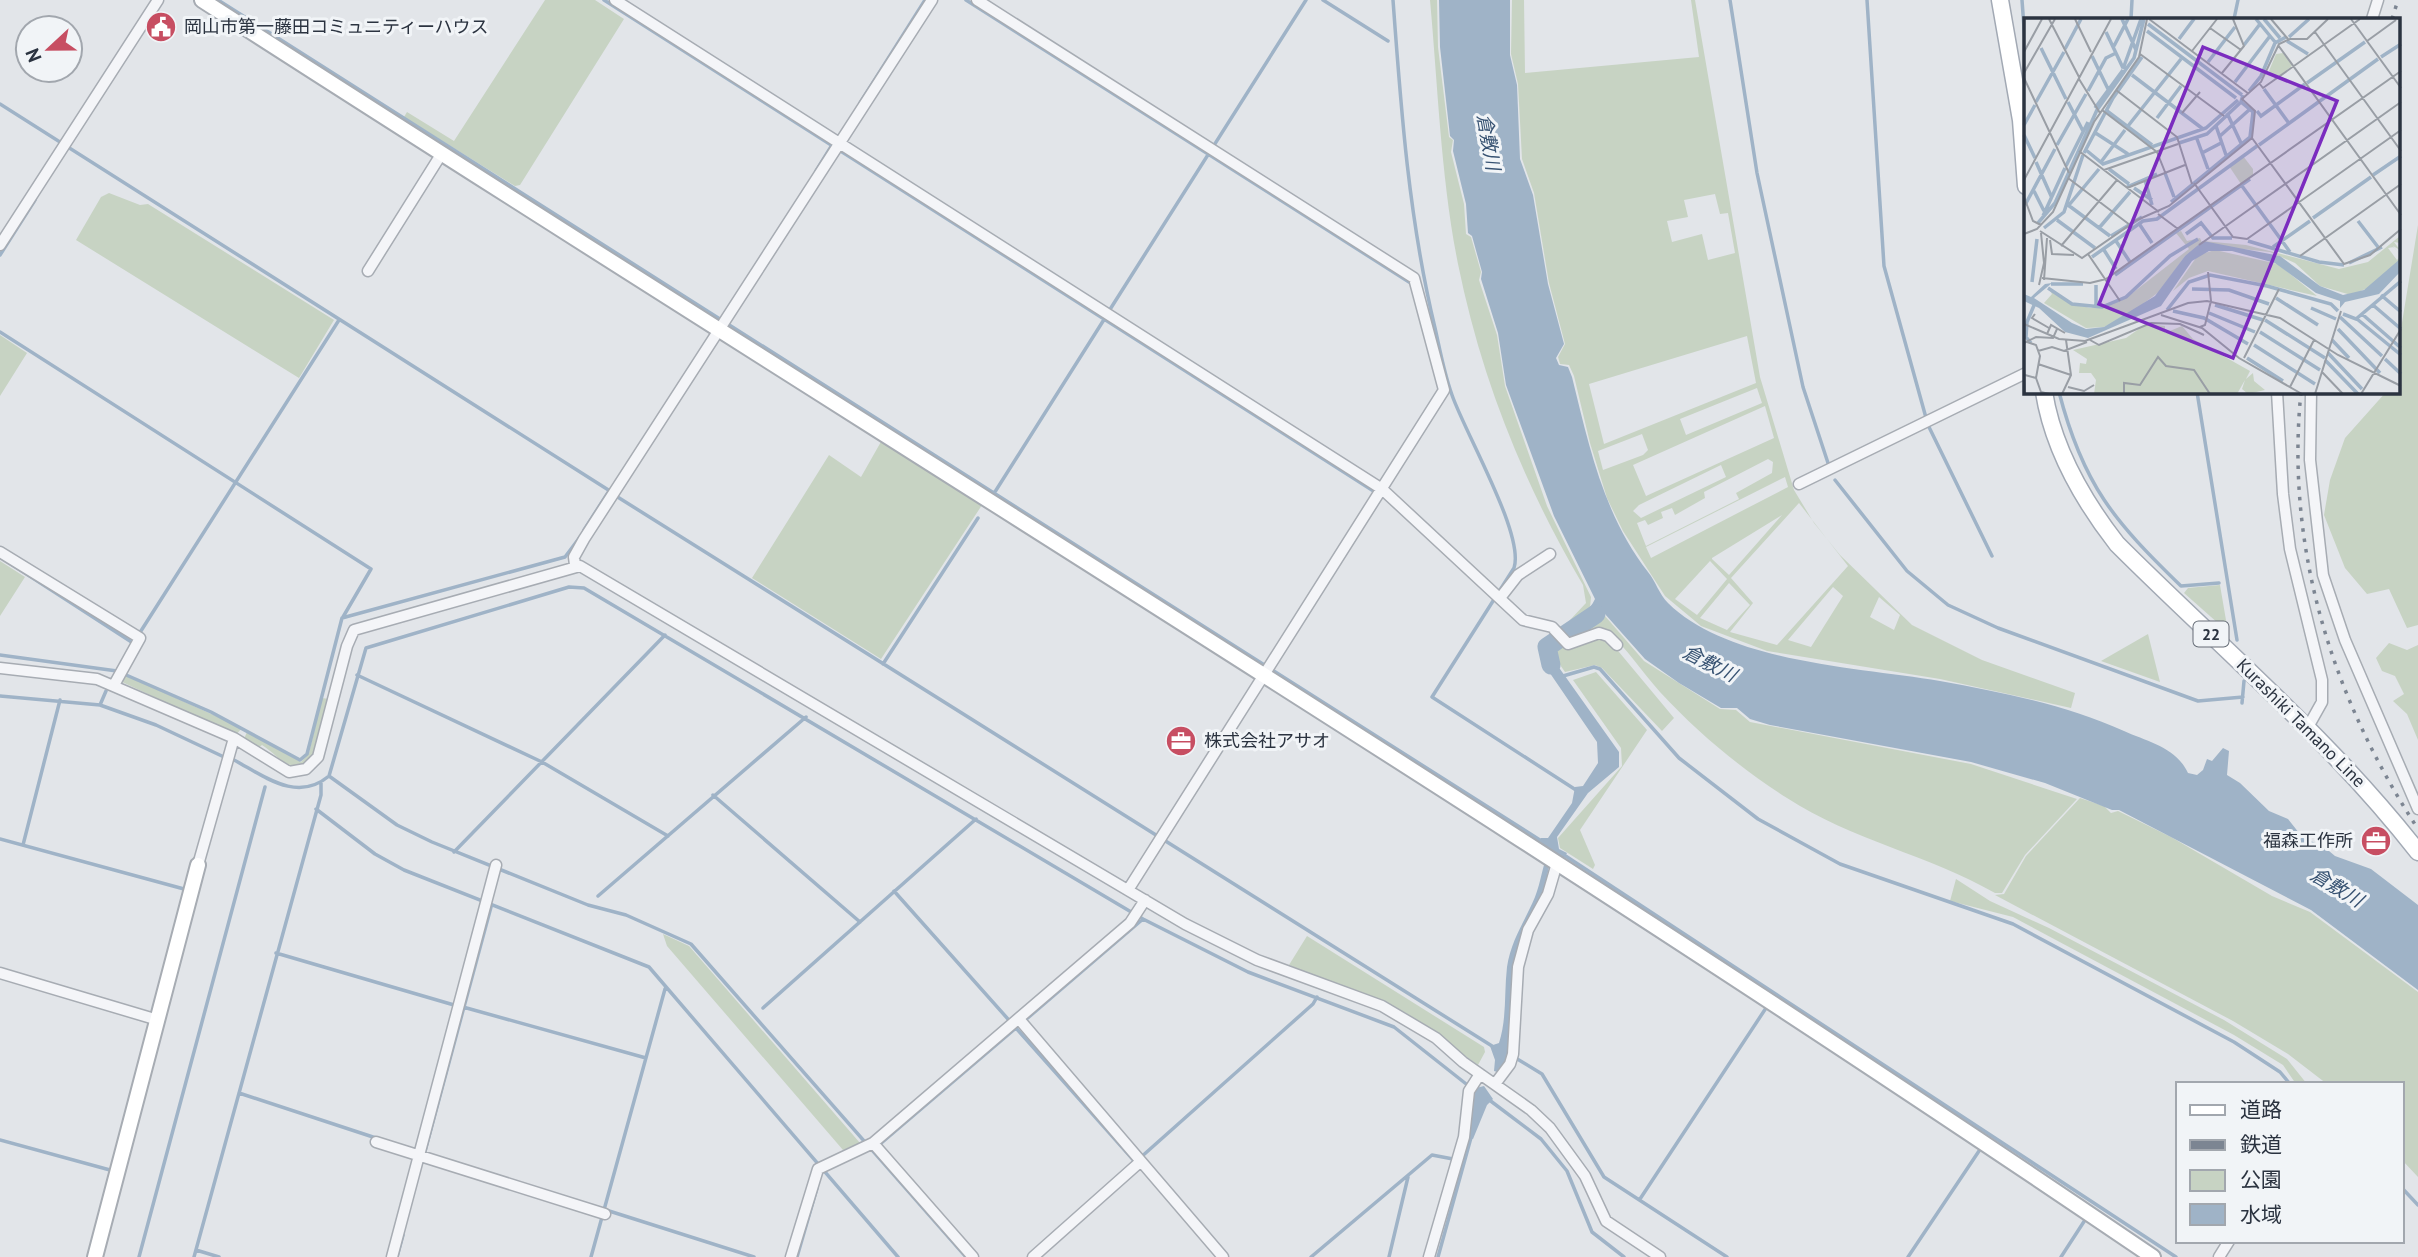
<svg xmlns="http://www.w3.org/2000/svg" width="2418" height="1257" font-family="'PT Sans','Noto Sans JP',sans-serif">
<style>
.green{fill:#c7d3c3;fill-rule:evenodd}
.water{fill:#9fb3c7}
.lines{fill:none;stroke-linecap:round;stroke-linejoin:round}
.stream{stroke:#9fb3c7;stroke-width:3.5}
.river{stroke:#9fb3c7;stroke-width:19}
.street-casing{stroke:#a7acb3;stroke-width:13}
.secondary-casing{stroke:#a7acb3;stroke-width:18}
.primary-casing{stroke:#a2a9b4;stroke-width:19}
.street{stroke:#f4f5f8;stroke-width:10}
.secondary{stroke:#fff;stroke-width:14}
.primary{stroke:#fff;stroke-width:16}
.rail{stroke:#7c8592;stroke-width:3.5;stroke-dasharray:3.5 7;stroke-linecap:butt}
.labels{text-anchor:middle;stroke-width:6;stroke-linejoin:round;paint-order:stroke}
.shield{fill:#f1f4f7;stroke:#666d77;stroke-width:2}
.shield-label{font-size:16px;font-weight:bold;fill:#2b3340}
.poi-label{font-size:18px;fill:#2b3340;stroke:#f1f4f7;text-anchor:start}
.street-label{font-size:18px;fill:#2b3340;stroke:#f1f4f7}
.water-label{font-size:19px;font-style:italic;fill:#375272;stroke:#f1f4f7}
.inset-river{fill:none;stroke:#9fb3c7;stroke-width:3.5}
.inset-road{fill:none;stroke:#999ea5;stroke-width:2}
.view{fill:#7b2cbf;fill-opacity:0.15;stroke:#7b2cbf;stroke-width:3.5}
.inset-edge{fill:none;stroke:#2b3340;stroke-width:3.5}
</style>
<rect width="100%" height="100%" fill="#e2e5e9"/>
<path class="green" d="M 545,0 L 595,0 L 624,19 L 520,185 L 515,186 L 404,117 L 407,112 L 454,141 Z
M 1430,0 L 1437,0 L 1438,47 L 1449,137 L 1453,140 L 1451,152 L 1464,204 L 1466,234 L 1471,237 L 1481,272 L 1479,280 L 1497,335 L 1505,386 L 1547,506 L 1591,597 L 1590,608 L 1572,622 L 1570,620 L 1586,603 L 1583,585 C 1524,485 1481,378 1458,264 C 1441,178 1438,88 1430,0 Z
M 1512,0 L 1524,0 L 1525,73 L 1699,57 L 1691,0 L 1695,0 L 1760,377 L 1794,490 L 1814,523 L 1840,555 L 1912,625 L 1982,660 L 2075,693 L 2071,708 L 1940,679 L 1767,651 L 1701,626 L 1665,596 L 1623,531 L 1607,498 L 1590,443 L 1574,376 L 1569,365 L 1560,364 L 1558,357 L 1565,344 L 1549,283 L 1534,193 L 1522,159 L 1518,84 L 1511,54 ZM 1715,194 L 1720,214 L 1728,213 L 1735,253 L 1708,260 L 1702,234 L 1672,242 L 1667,221 L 1688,217 L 1684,200 ZM 1747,336 L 1756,383 L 1604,444 L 1589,384 ZM 1757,388 L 1762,403 L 1686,435 L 1680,419 ZM 1765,406 L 1774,438 L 1646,496 L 1633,465 ZM 1642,434 L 1648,450 L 1643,455 L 1603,470 L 1598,451 ZM 1768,459 L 1773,462 L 1772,473 L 1736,493 L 1739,499 L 1646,546 L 1637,523 L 1645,520 L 1648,525 L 1663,518 L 1661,512 L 1672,508 L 1675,515 L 1705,498 L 1704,492 ZM 1721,465 L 1726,477 L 1641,518 L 1633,511 L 1639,505 ZM 1785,477 L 1788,487 L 1651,558 L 1646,547 ZM 1799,503 L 1848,566 L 1777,645 L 1730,632 L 1753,603 L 1731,578 ZM 1782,515 L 1729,575 L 1712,559 L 1712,558 ZM 1710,561 L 1727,579 L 1697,615 L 1675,599 ZM 1729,583 L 1750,605 L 1727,630 L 1700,618 ZM 1833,587 L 1843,596 L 1811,647 L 1788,640 ZM 1879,597 L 1900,615 L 1894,630 L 1870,617 Z
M 109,193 L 140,205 L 148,204 L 334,320 L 299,378 L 76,240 L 101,197 Z
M 2418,225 L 2418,625 L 2407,628 L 2389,589 L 2367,594 L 2345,568 L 2324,515 L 2330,480 L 2345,438 L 2386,392 L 2399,392 L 2399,341 Z
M 0,335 L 27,353 L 0,396 Z
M 882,440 L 982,505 L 881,659 L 752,578 L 829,455 L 861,477 Z
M 0,561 L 25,577 L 0,616 Z
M 2220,585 L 2228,632 L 2184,593 L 2188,588 Z
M 1605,616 L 1644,661 L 1720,709 L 1736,710 L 1750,722 L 1971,764 L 2077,799 L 2025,855 L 2002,893 L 1995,893 C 1929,855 1851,840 1787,798 C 1740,768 1698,733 1660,692 C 1642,672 1627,648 1607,631 L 1599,628 L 1582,635 L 1576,634 Z
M 2148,634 L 2160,682 L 2101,661 Z
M 1599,636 L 1614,646 L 1674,718 L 1662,731 L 1602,668 L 1595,665 L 1565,672 L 1556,659 L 1555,646 L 1561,641 Z
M 2389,643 L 2407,650 L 2418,645 L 2418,740 L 2407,714 L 2393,701 L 2404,694 L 2395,676 L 2382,671 L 2376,658 Z
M 1596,672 L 1647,730 L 1580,830 L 1595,865 L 1593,869 L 1560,848 L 1558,838 L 1622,766 L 1621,748 L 1573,680 Z
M 123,674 L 240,727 L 241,729 L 236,735 L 120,681 Z
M 322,698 L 329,699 L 317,748 L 306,766 C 284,769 279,756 262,745 L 258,748 L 244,739 L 247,732 L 301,762 L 309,753 Z
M 2080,798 L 2104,806 L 2111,813 L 2118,811 L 2171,837 L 2272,896 L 2310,912 L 2418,992 L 2418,1177 L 2402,1160 L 2402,1084 L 2327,1084 L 2288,1054 L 2233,1021 L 1995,895 L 2004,894 L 2026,856 Z
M 1956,879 L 1990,901 L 2049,928 L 2224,1020 L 2287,1059 L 2307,1084 L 2296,1084 L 2283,1065 L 2234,1035 L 2013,917 L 1950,901 Z
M 663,934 L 689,946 L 860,1143 L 843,1150 L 667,946 Z
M 1307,936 L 1484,1047 L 1485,1052 L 1478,1065 L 1406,1013 L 1289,965 Z"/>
<path class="water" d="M 1439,0 L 1510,0 L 1510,55 L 1517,85 L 1520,159 L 1533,195 L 1548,284 L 1564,344 L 1556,358 L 1559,365 L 1568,367 L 1572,377 C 1589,446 1604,516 1648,572 C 1656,582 1659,594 1668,603 C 1729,663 1858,667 1940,681 C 2001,692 2066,705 2124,731 C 2148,742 2176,747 2188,773 L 2197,775 L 2203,770 L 2207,759 L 2212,761 L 2223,748 L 2229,751 L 2227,775 L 2240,783 L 2269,811 L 2288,819 L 2303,838 L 2323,846 L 2335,856 L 2371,869 L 2418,905 L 2418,990 L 2311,910 L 2119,810 L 2112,810 L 2045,783 L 1971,762 L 1770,725 L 1750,719 L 1737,708 L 1721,708 L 1679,683 L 1645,659 L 1605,614 L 1582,629 L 1577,629 L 1573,624 C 1580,614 1590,611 1595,599 L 1554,516 L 1517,415 L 1506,385 L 1498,333 L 1481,279 L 1482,272 L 1472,236 L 1468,233 L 1466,204 L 1453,151 L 1454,140 L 1450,136 L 1440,47 Z
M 1549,639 L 1553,643 L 1552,654 L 1555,662 L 1619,752 L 1619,767 L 1588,793 L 1557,837 L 1559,849 L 1567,853 L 1564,858 L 1557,855 L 1549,867 L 1543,896 L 1514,967 L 1509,1056 L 1497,1072 L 1494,1071 L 1495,1060 L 1490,1046 L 1499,1043 C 1507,1018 1504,993 1507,967 C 1511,940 1525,921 1535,897 C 1541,882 1542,867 1549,850 L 1538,842 L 1541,838 L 1548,838 L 1572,803 L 1575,787 L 1583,786 L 1598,763 L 1597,742 L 1541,660 L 1542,646 Z
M 1484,1086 L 1493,1099 L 1487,1105 L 1473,1139 L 1469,1138 L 1473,1094 L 1476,1088 Z"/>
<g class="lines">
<path class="stream" d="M 218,0 L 1543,842
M 604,0 L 1375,492
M 966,0 L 1409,282
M 1323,0 L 1388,41
M 1393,0 C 1401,110 1409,220 1435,328 C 1440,350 1444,373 1452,395 C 1465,433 1525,535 1514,568 L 1432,697 L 1576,790
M 1730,0 L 1757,173 L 1803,387 L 1829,466
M 1867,0 L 1884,266 L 1928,425 L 1992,556
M 2022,0 L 2026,55
M 2131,19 L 2132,0
M 2234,19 L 2238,0
M 860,103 L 925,0
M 0,104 L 610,491
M 816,171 L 832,145
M 0,255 L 35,200
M 1109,311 L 1306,0
M 0,332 L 371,569 L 343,617
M 2059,392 C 2083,485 2114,521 2181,586 L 2219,583
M 2197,392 L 2237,640
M 1835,480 L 1907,571 L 1948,605 L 1998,628 L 2198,701 L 2243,697
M 993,495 L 1105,318
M 616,496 L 1492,1046
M 584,530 L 609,491
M 8,562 L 133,643
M 139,634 L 339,320
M 0,655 L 117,671 L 211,712 L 300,760 L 307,754 L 342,618 L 565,557 L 580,537
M 883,664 L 978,518
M 357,675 L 542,762 L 668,836
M 1563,676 L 1594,667 L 1600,669 L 1679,758 L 1758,819 L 1840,864 L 2013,924 L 2234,1042 L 2280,1072 L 2290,1084
M 0,696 L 100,705 L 156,725 L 224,757
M 2242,703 L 2244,681
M 100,705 L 106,691
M 234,760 C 264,776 297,803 329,776 L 366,648 L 569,587 L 584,588 L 1143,919 L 1248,972 L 1394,1027 L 1470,1087
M 329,776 L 397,825 L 432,842 L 588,905 L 626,915 L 691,944 L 966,1257
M 713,795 L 860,922
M 316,809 L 375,854 L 404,870 L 649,967 L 898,1257
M 0,839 L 184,889
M 23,845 L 60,700
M 454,852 L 665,635
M 1561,853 L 2176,1257
M 894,891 L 1137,1164
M 598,896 L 806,717
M 276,953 L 454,1005
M 463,1007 L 646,1058
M 763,1008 L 976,819
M 1023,1022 L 1143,919
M 1514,1057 L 1542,1074 L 1604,1177 L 1727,1257
M 239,1093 L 376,1138
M 1488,1099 L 1541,1139 L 1567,1171 L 1592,1232 L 1624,1257
M 0,1140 L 110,1170
M 879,1145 L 1017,1027
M 424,1155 L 491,907
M 1140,1158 L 1313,1004 L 1317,997
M 2402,1188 L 2418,1205
M 1640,1199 L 1766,1008
M 606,1210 L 754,1257
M 196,1250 L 219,1257
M 139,1257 L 265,787
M 194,1257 L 321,795 L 321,783
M 397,1257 L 403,1235
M 591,1257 L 665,989
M 797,1257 L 817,1188
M 1311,1257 L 1432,1155 L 1453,1159
M 1389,1257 L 1408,1177
M 1438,1257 L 1472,1134
M 1908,1257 L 1979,1151
M 2061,1257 L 2085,1220"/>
<path class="river" d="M 1551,665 L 1547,647 L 1596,614"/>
<g class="street-casing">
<path id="street" d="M 615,0 L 1382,489 L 1523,620 L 1552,627 L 1568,644 L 1599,633 L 1608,636 L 1617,645
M 977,0 L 1414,278 L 1444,390 L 1128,890
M 2372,19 L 2378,0
M 0,245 L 158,0
M 368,271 L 442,153
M 2277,392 L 2283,494 L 2290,549 L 2322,680 L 2322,702 L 2308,727
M 2311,392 L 2310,460 L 2323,575 L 2345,640 L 2418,809
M 1799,484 L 2026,373
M 0,552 L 140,638 L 114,685
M 575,565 L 574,557 L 584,539 L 932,0
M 1500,598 L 1518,575 L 1550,554
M 0,668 L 97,679 L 234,738 L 289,772 L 306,769 L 318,757 L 347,646 L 354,630 L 580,566 L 1185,924 L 1257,960 L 1382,1006 L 1436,1038 L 1463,1062 L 1531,1110 L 1550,1128 L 1585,1176 L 1606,1221 L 1660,1257
M 198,865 L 234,738
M 0,973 L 158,1020
M 1019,1019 L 1223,1257
M 1495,1084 L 1510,1064 L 1513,1054 L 1518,967 L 1528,930 L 1548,894 L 1557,863
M 376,1142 L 605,1214
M 873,1143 L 973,1257
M 392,1257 L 496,865
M 791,1257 L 818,1169 L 873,1143 L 1130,923 L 1145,900
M 1033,1257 L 1140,1162
M 1429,1257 L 1464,1137 L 1469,1091 L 1480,1074
M 2219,1257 L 2229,1241"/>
</g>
<g class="secondary-casing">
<path id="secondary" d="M 202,0 C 852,419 1513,822 2153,1257
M 95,1257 L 198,865"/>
</g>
<g class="primary-casing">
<path id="primary" d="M 2000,0 L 2021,120 L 2026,186
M 2044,392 C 2053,449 2082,499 2117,544 C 2219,646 2329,738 2418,852"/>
</g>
<use href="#street" class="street"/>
<use href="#secondary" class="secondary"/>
<use href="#primary" class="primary"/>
<path class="rail" d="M 2392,19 L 2398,0
M 2301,392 C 2285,549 2333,699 2418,829"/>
</g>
<defs>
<g id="civic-disc" transform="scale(1.575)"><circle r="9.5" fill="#c74e62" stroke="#f1f4f7"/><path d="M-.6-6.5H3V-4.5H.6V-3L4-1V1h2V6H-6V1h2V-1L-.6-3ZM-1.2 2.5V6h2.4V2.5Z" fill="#fff"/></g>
<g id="office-disc" transform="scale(1.575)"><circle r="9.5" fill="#c74e62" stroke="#f1f4f7"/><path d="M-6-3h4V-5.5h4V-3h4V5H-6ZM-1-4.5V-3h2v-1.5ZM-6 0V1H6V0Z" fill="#fff"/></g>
</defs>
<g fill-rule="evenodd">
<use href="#civic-disc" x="161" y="27"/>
<use href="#office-disc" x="1181" y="741"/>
<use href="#office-disc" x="2376" y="841"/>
</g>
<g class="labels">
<rect class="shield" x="2193.5" y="621.5" width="35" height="25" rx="5"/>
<g class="shield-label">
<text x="2211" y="640">22</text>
</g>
<g class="poi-label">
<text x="184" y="33">岡山市第一藤田コミュニティーハウス</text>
<text x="1204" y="747">株式会社アサオ</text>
<text x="2353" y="847" text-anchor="end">福森工作所</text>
</g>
<g class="street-label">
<text transform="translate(2301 723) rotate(45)" y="6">Kurashiki Tamano Line</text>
</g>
<g class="water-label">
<text transform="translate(1489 142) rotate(80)" y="7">倉敷川</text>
<text transform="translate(1710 663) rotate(27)" y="7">倉敷川</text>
<text transform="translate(2337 887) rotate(31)" y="7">倉敷川</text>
</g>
</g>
<g transform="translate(2024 18)">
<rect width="376" height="376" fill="#e2e5e9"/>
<path d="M 259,35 L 268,48 L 251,61 L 245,53 L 252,36 ZM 219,138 L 229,151 L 229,158 L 217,166 L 205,148 ZM 157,213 L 163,223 L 176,220 L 179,227 L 161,238 L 136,273 L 103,298 L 80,309 L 62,310 L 20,285 L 28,276 L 25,271 L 48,286 L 67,290 L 102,280 L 165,231 L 152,215 ZM 376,218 L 376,225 L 370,224 L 376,232 L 369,228 L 376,237 L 370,229 L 364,230 L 373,242 L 376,239 L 375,243 L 344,270 L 327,277 L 296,268 L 271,245 L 246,234 L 181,227 L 179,223 L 222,227 L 315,251 L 344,244 ZM 191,232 L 254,246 L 293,278 L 184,253 L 165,260 L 149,273 L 174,237 ZM 122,306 L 141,308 L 141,315 L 158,308 L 169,321 L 226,353 L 222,361 L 229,355 L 230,363 L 241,372 L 224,376 L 218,371 L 221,362 L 213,376 L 70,376 L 72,362 L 67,355 L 55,355 L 56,345 L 62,346 L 63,341 L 49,332 L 102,320 Z" fill="#c7d3c3"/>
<path d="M 179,223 L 256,238 L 296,268 L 319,277 L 340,272 L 376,241 L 376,254 L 355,276 L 321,284 L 316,290 L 316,283 L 292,275 L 251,245 L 208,233 L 185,233 L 168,243 L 137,288 L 64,320 L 41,314 L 15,290 L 0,283 L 0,276 L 7,279 L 21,266 L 28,265 L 10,280 L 48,305 L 62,311 L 80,309 L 131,278 L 161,238 Z" fill="#9fb3c7"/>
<path class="inset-river" d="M 98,1 L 112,32M 232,1 L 251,24M 240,1 L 256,20M 124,6 L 218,77M 123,13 L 212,80M 82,14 L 99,50M 265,19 L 285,1M 155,21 L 170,1M 263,23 L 284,36M 220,27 L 236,6M 90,28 L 104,1M 17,30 L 42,81M 41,31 L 57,1M 68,38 L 84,71M 357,39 L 377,26M 184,44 L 211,9M 99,51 L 117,1M 108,57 L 179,111M 211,64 L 246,18M 283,65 L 341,24M 240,71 L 264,104M 64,73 L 82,40 L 92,35M 225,73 L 237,58 L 251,25 L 262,19M 12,84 L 40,34M 44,84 L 59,113M 71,90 L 99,52M 83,93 L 128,127M 233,93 L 237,98 L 281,66M 203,95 L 217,125M 133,100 L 157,68M 0,107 L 11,87M 104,108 L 157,41M 192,108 L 202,137M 70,114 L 104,136M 0,117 L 11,140M 196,118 L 225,92M 173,121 L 184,151M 155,125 L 183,116 L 216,85M 33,127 L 62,76M 235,127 L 354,41M 62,132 L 79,146 L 182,110 L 214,82M 60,135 L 89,80 L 118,39M 178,135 L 197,125M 12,144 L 28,180M 77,144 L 101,112M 42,148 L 64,104M 85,151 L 105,166M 141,155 L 150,179M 349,157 L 377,138M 121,162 L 128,187M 218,168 L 266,234M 103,169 L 133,156M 110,170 L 128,182M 10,173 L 20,193M 147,184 L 226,119 L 229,94 L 217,84 L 219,77M 1,187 L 31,131M 44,187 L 86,218M 45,187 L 75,151M 19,198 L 41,150M 289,200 L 347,159M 33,202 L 71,230M 334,203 L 354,229M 14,205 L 31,185 L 73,92 L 110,40 L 120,1M 116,207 L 128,225M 20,210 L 40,194 L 59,137M 75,210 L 106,174M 162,216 L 177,205 L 189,220 L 208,220M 87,218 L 118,199M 92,223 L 106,244M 224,223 L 295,244 L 320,247M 249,229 L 286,203M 80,232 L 92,251M 68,239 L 119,203 L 133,201 L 233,128M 325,245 L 358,229M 91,257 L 226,161M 8,264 L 13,221M 27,266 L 59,266M 24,270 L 48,286 L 78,289 L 102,279 L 146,238 L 174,221M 168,271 L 205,272 L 245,286M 357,277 L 377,294M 252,280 L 294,307M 191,287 L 239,302M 349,287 L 377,311M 72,289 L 72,267M 287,290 L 312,301M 143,292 L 165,264 L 186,257 L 243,268 L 307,286 L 314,293M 149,293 L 180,300 L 224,326M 185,295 L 231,314M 319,296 L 332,301 L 377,263M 338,296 L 377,330M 316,299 L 358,338M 333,301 L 377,337M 241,302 L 301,340M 314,311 L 356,355M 236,314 L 296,352M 308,322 L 325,340M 7,325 L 2,319 L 3,304 L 11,285M 230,327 L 291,366M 304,335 L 338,371M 223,340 L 259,363M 361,341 L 377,356M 301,342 L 334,376"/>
<path class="inset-road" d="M 25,1 L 55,59M 51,1 L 67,34M 125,1 L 225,76M 247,1 L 264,21M 327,1 L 377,70M 186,10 L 217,32M 291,14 L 377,133M 343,23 L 372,2M 254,27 L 377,197M 168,33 L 193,1M 0,34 L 18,1M 116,36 L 200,98M 0,55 L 31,1M 198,55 L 220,28 L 209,1M 0,60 L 45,155M 55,61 L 76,95M 235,65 L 239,70 L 336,1M 92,72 L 153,119 L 168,166M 78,92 L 133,134M 158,95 L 176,74M 228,120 L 320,246 L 346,237 L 377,211M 55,133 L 135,194M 133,134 L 141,154M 80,152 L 154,126M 44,160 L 106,207M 0,162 L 87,1M 170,165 L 209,219 L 223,221 L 377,112M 103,170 L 161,147M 0,179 L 9,203 L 17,207M 134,196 L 154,211M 16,213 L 58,240 L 113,202 L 145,188 L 228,120 L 231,93 L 218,81 L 237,64 L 255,26 L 266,21 L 283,21 L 304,1M 0,216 L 13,211 L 29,194 L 70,104 L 115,39 L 123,1M 26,222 L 28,236 L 50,237M 175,227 L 377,84M 37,228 L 93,162M 64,236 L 96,283M 276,238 L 377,166M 18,260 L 66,265 L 82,261 L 377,53M 20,262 L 23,220M 15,267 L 20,245 L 17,215M 11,296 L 8,300 L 25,310M 137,297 L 178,310 L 215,340 L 278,376M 0,306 L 35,321 L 61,323 L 164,285 L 183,283 L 256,300 L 314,337 L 377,368M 176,309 L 181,307 L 187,283 L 184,254M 23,316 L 27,307 L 41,315M 66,322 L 75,327 L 127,305 L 156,306 L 180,317M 3,324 L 12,327 L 16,338 L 12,360M 0,325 L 12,319 L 29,320 L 33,311M 14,333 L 28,329 L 40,333 L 63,324M 220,340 L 255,271M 14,346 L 47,357M 0,350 L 1,376M 298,354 L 319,376M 1,357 L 12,360 L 17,374 L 25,376M 44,369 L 60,373 L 70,367M 266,369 L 290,322M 38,376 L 47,357 L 42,322M 100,376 L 100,365 L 116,367 L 134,339 L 142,348 L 170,352 L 186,376M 291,376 L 317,293M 337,376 L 377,311"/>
<path class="view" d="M 179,29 L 313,83 L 209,340 L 75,286 Z"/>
<rect width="376" height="376" class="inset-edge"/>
</g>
<rect x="2176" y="1082" width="228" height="161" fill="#f1f4f7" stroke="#a2a7ae" stroke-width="2"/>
<rect x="2190" y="1105" width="35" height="10" fill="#ffffff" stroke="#a2a7ae" stroke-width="2"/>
<text x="2240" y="1117" font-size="21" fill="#2b3340">道路</text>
<rect x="2190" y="1140" width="35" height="10" fill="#7c8592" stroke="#a2a7ae" stroke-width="2"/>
<text x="2240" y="1152" font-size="21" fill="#2b3340">鉄道</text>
<rect x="2190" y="1170" width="35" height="21" fill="#c7d3c3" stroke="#a2a7ae" stroke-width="2"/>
<text x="2240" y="1187" font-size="21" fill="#2b3340">公園</text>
<rect x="2190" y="1204" width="35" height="21" fill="#9fb3c7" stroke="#a2a7ae" stroke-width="2"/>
<text x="2240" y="1222" font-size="21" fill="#2b3340">水域</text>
<g transform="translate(49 49) rotate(248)"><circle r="33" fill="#f1f4f7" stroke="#a2a7ae" stroke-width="2"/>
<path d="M0-5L12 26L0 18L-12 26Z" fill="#c74e62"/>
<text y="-10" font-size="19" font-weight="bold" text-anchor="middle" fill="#2b3340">N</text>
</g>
</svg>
